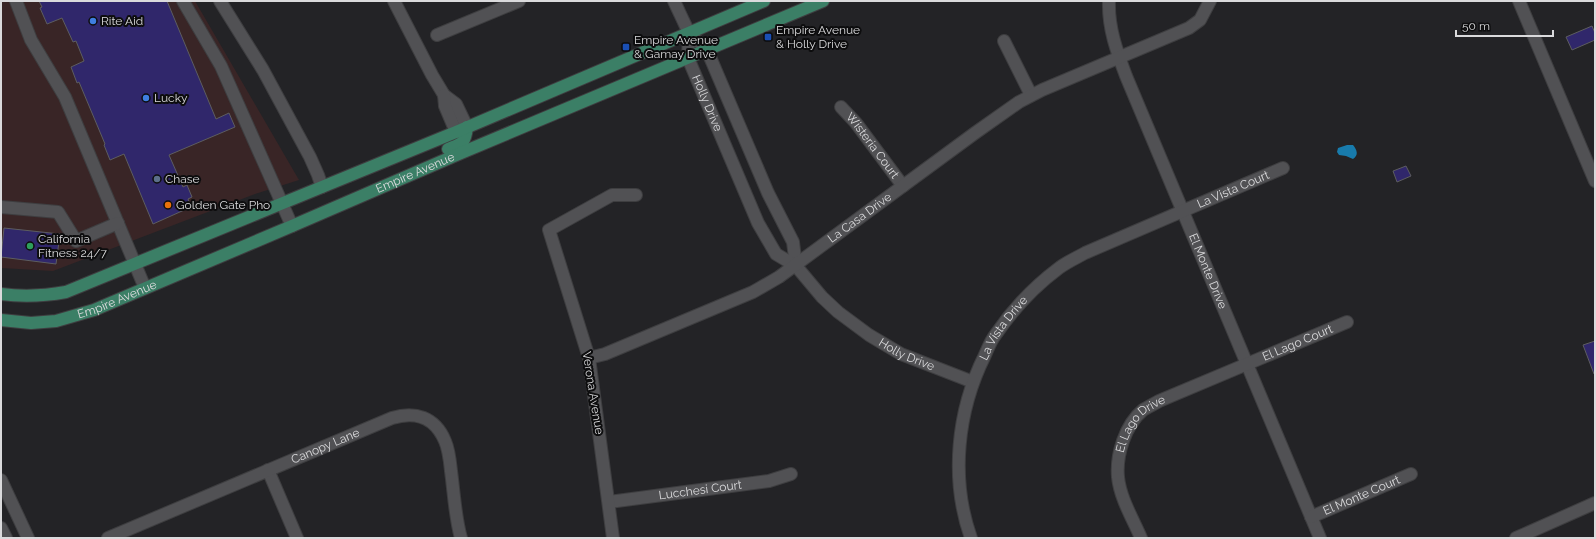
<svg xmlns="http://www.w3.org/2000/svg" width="1596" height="539" font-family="Raleway,sans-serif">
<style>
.commercial{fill:#392526}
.water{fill:#187bac}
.building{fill:#30276b;stroke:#5d5d60}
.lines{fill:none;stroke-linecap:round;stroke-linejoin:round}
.minor-casing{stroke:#3e3e40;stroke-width:14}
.major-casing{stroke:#3e3e40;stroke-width:14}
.minor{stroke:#515154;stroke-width:12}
.major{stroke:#3b7f66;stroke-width:12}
.shop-dot{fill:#3f7fe0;stroke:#0d0d0e;stroke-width:1.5}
.transit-dot{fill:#1a4fb4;stroke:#0d0d0e;stroke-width:1.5}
.service-dot{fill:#5c6f8a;stroke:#0d0d0e;stroke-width:1.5}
.food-dot{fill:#e8710a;stroke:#0d0d0e;stroke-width:1.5}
.leisure-dot{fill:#2e9e5b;stroke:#0d0d0e;stroke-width:1.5}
.labels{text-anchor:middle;stroke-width:4;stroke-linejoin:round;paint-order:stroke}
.poi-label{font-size:12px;fill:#dadadc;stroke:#0d0d0e;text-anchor:start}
.street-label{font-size:12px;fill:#dadadc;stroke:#0d0d0e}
</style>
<rect width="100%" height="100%" fill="#232326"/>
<path class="commercial" d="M 1,1 L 195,1 L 299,180 L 255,194 L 53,271 L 1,268 Z"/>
<path class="water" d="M 1347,145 L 1353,145 C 1357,150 1359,155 1353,159 L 1346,156 L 1339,155 L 1337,152 L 1338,148 Z"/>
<path class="building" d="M 39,1 L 167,1 L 216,119 L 229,113 L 235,127 L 169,155 L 183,187 L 187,185 L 192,197 L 188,199 L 191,207 L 153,224 L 124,154 L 110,160 L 104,145 L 105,144 L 79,82 L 77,83 L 71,67 L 84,61 L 76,41 L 73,42 L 62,18 L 47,24 L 40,8 L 42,7 Z
M 1592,26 L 1595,33 L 1595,40 L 1572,50 L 1566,37 Z
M 1406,166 L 1411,176 L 1397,182 L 1393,171 Z
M 4,228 L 60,234 L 56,264 L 1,257 Z
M 1595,341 L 1595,373 L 1594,374 L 1583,345 Z"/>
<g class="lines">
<g class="minor-casing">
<g id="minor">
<path d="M 16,1 L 31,40 L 65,97 L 145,288"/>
<path d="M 183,1 L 221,66 L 292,226"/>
<path d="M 220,1 L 263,70 L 310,157 L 318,175 L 322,187"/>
<path d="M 394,1 L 432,75 L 444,95 L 456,104 L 467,127"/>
<path d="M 674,1 L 689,33 L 707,50 L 768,193 L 793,242 L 796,266"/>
<path id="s1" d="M 1109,1 C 1108,28 1117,52 1126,76 L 1320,538"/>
<path d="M 1519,1 L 1595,181"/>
<path id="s2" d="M 689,33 L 688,58 L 758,223 L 776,254 L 796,266 L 822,297 L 838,312 L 869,335 L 901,354 L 973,382"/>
<path d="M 437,35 L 519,1"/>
<path d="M 1004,41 L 1031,95"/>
<path d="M 444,95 L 445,106 L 456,132"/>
<path id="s3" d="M 841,107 L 856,123 L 903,186"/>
<path d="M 1,207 L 58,212 L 76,241 L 118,223"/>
<path id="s4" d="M 589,358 L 605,354 L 753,292 L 779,277 L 975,133 L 1019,102 L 1042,90 L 1189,28 L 1200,20 L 1210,1"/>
<path d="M 268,470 L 297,538"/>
<path d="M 1,480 L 28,538"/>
<path id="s5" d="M 609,502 L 769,481 L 791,474"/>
<path id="s6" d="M 1311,517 L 1411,474"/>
<path d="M 1,528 L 6,538"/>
<path id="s7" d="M 108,538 L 392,418 C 415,411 435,417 445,441 C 449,450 450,461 451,471 C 454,493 455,517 461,538"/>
<path d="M 613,538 L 589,358 L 549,230 L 612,195 L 636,195"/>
<path id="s8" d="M 971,538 C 950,479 957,411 985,355 C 988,348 991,340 996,334 C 1013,309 1035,286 1059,268 C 1067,262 1076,258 1085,253 L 1283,168"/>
<path id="s9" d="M 1141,538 C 1133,519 1120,498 1118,477 C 1116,455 1125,425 1143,410 C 1148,407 1154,404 1159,401 L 1347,322"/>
<path d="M 1516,538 L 1595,503"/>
</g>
</g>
<g class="major-casing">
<g id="major">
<path d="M 448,149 C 463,143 465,144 467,127"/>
<path d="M 1,294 C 24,297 44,296 66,292 L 456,132 L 764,1"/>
<path id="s10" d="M 1,320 L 31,323 L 56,321 L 94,310 L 292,226 L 461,153 L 823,1"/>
</g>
</g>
<use href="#minor" class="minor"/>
<use href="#major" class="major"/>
</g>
<g class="shop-dot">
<circle cx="93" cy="21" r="4"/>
<circle cx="146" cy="98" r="4"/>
</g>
<g class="transit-dot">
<rect x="764" y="33" width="8" height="8" rx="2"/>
<rect x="622" y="43" width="8" height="8" rx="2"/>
</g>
<circle class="service-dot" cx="157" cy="179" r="4"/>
<circle class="food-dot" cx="168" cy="205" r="4"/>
<circle class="leisure-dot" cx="30" cy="246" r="4"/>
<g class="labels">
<g class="poi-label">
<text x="101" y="25">Rite Aid</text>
<text x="776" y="34">Empire Avenue<tspan x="776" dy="14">&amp; Holly Drive</tspan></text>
<text x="634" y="44">Empire Avenue<tspan x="634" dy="14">&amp; Gamay Drive</tspan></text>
<text x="154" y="102">Lucky</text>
<text x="165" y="183">Chase</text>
<text x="176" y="209">Golden Gate Pho</text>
<text x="38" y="243">California<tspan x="38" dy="14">Fitness 24/7</tspan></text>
</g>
<g class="street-label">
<text dy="4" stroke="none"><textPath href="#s2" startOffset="74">Holly Drive</textPath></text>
<text dy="4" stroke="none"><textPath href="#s3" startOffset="50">Wisteria Court</textPath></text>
<text dy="4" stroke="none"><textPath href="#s10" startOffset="444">Empire Avenue</textPath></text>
<text dy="4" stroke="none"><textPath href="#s8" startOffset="495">La Vista Court</textPath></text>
<text dy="4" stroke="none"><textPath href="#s4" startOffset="307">La Casa Drive</textPath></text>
<text dy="4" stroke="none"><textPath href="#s1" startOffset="289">El Monte Drive</textPath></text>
<text dy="4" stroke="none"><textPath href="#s10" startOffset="120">Empire Avenue</textPath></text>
<text dy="4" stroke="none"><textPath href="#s8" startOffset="221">La Vista Drive</textPath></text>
<text dy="4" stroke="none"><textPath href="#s9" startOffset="308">El Lago Court</textPath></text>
<text dy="4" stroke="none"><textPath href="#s2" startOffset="407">Holly Drive</textPath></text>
<text transform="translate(593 393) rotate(81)" y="4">Verona Avenue</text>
<text dy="4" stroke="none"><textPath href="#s9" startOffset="127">El Lago Drive</textPath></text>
<text dy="4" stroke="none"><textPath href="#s7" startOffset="236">Canopy Lane</textPath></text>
<text dy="4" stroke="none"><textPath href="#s5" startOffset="92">Lucchesi Court</textPath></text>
<text dy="4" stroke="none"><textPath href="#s6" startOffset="55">El Monte Court</textPath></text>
</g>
</g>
<rect width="1596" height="539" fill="none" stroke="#dadadc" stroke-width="4"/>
<path d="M1456 30v6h97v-6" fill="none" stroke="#dadadc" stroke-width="2"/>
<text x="1462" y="30" font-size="12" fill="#dadadc" stroke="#0d0d0e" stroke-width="3" paint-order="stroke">50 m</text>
</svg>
